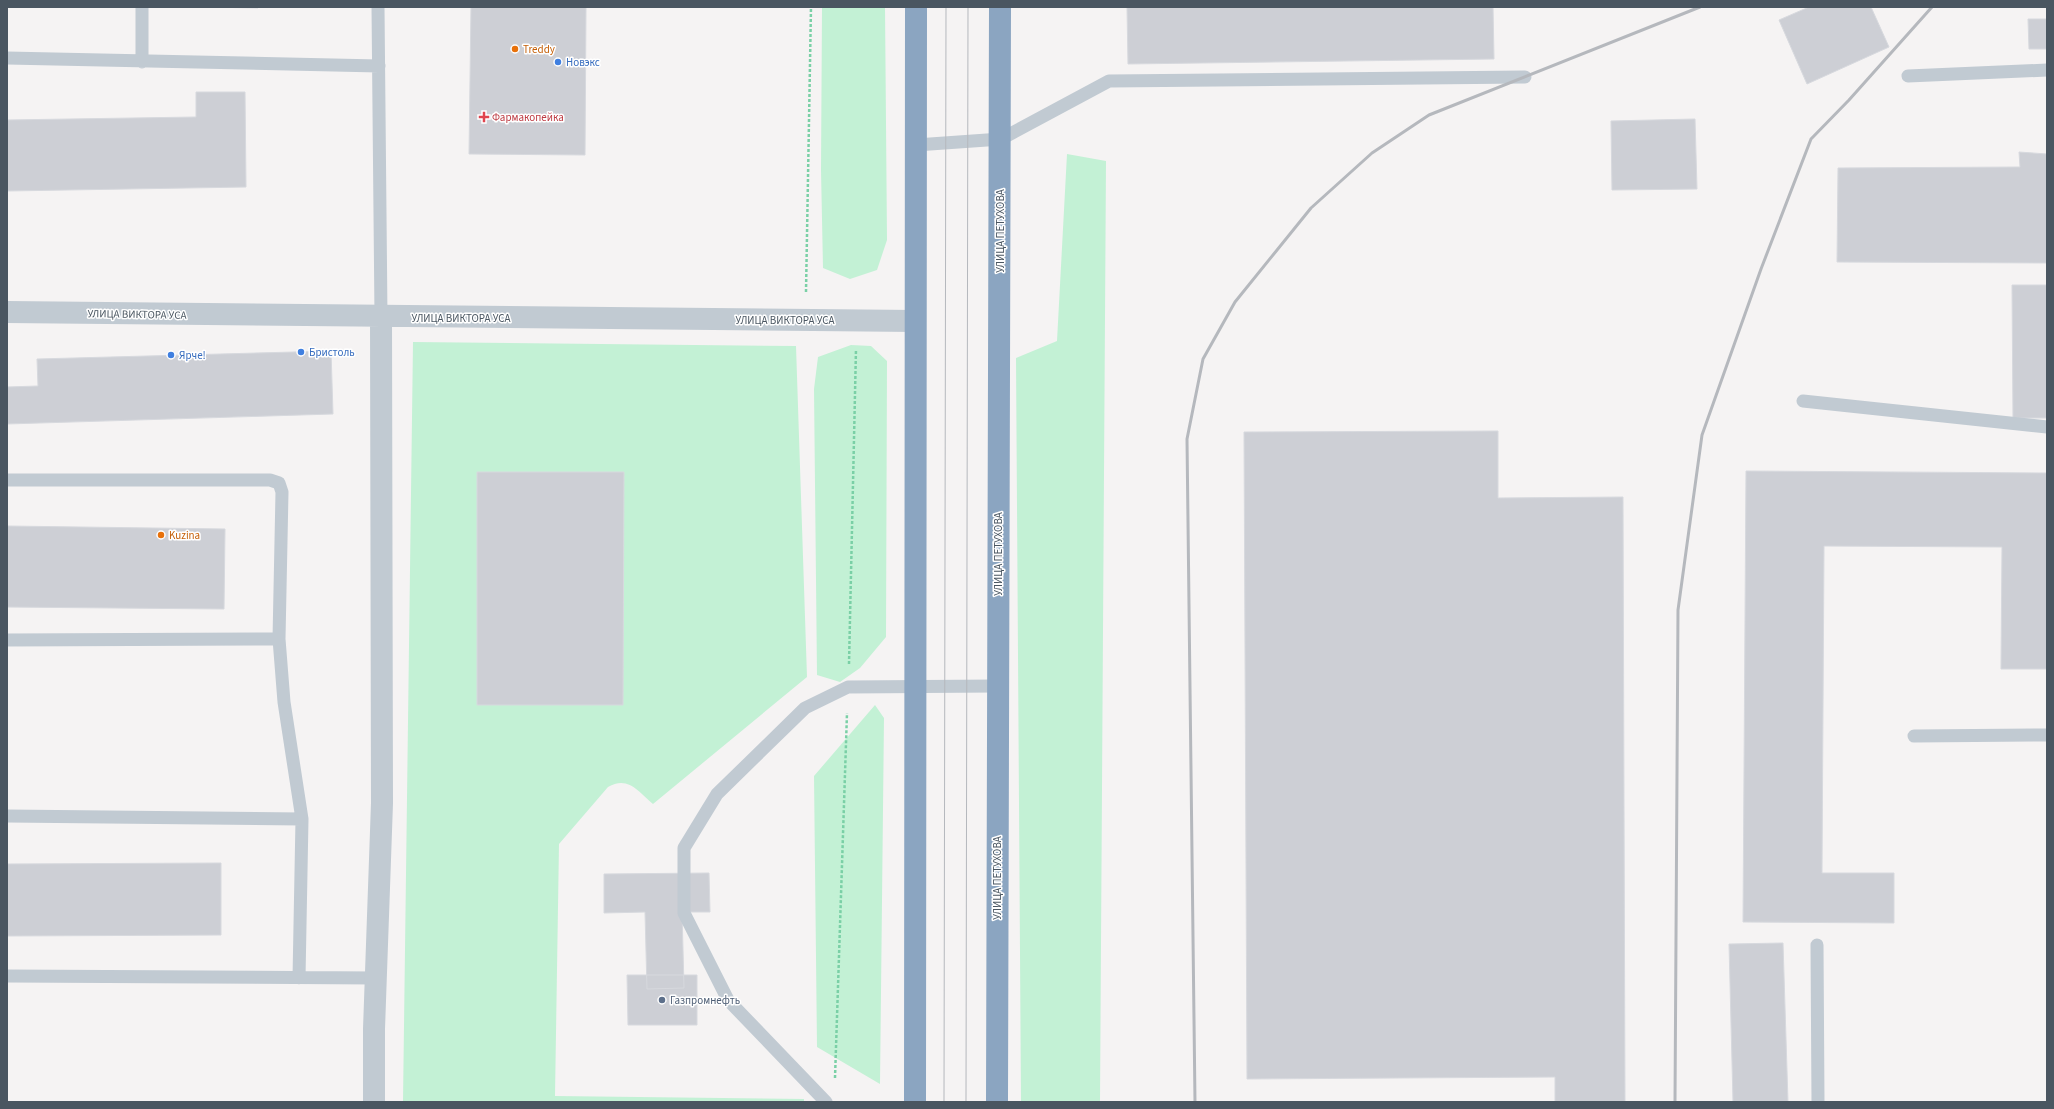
<svg xmlns="http://www.w3.org/2000/svg" width="2054" height="1109" font-family="'Source Sans 3',sans-serif">
<style>
.green{fill:#c3f1d5}
.building{fill:#cdcfd5;stroke:#d7d9de}
.lines{fill:none;stroke-linecap:round;stroke-linejoin:round}
.path{stroke:#7ad0a6;stroke-width:2.5;stroke-dasharray:3 2;stroke-linecap:butt}
.lane{stroke:#c1cad2;stroke-width:13}
.street{stroke:#c1cad2;stroke-width:22}
.highway{stroke:#8ba5c1;stroke-width:22}
.tram{stroke:#b5b8bd;stroke-width:1}
.rail{stroke:#b5b8bd;stroke-width:3}
.food-dot{fill:#e8710a;stroke:#fff;stroke-width:1.5}
.shop-dot{fill:#3f7fe0;stroke:#fff;stroke-width:1.5}
.health-dot{fill:#e0444e;stroke:#fff;stroke-width:1.5}
.service-dot{fill:#5c6f8a;stroke:#fff;stroke-width:1.5}
.labels{text-anchor:middle;stroke-width:3;stroke-linejoin:round;paint-order:stroke}
.food-label{font-size:11px;fill:#c56008;stroke:#fff;text-anchor:start}
.shop-label{font-size:11px;fill:#366cbe;stroke:#fff;text-anchor:start}
.health-label{font-size:11px;fill:#be3a42;stroke:#fff;text-anchor:start}
.street-label{font-size:11px;fill:#4a5661;stroke:#fff}
.service-label{font-size:11px;fill:#4e5e75;stroke:#fff;text-anchor:start}
</style>
<rect width="100%" height="100%" fill="#f5f3f3"/>
<path class="green" d="M 822,7 L 885,7 L 887,240 L 877,270 L 850,279 L 823,268 L 821,170 Z
M 1067,154 L 1106,161 L 1100,1102 L 1021,1102 L 1016,358 L 1057,341 Z
M 413,342 L 796,346 L 807,677 L 653,804 C 639,792 628,775 608,787 L 559,844 L 555,1096 L 804,1099 L 804,1102 L 403,1102 Z
M 851,345 L 871,346 L 887,361 L 886,637 L 860,668 L 840,682 L 817,675 L 814,389 L 818,357 Z
M 875,705 L 884,718 L 880,1084 L 817,1047 L 814,776 Z"/>
<path class="building" d="M 204,7 L 258,7 L 258,8 Z
M 471,7 L 586,7 L 585,155 L 469,154 Z
M 1127,7 L 1493,7 L 1494,59 L 1128,64 Z
M 1809,7 L 1871,7 L 1889,47 L 1807,84 L 1779,20 Z
M 2028,19 L 2047,19 L 2047,49 L 2029,49 Z
M 196,92 L 245,92 L 246,187 L 7,191 L 7,120 L 196,117 Z
M 1695,119 L 1697,189 L 1612,190 L 1611,121 Z
M 2019,152 L 2047,154 L 2047,263 L 1837,262 L 1838,168 L 2020,167 Z
M 2012,285 L 2047,285 L 2047,418 L 2013,418 Z
M 331,351 L 333,414 L 7,424 L 7,387 L 38,386 L 37,359 Z
M 1498,431 L 1498,498 L 1623,497 L 1625,1102 L 1555,1102 L 1555,1077 L 1247,1079 L 1244,432 Z
M 1746,471 L 2047,473 L 2047,669 L 2001,669 L 2002,547 L 1824,546 L 1822,873 L 1894,873 L 1894,923 L 1743,922 Z
M 477,472 L 624,472 L 623,705 L 477,705 Z
M 7,526 L 225,529 L 224,609 L 7,607 Z
M 221,863 L 221,935 L 7,936 L 7,864 Z
M 709,873 L 710,912 L 682,912 L 684,988 L 647,989 L 645,912 L 604,913 L 604,874 Z
M 1783,943 L 1788,1102 L 1733,1102 L 1729,944 Z
M 627,975 L 697,975 L 697,1025 L 628,1025 Z"/>
<g class="lines">
<path class="path" d="M 806,292 L 811,7
M 849,664 L 856,349
M 835,1078 L 847,713"/>
<path class="lane" d="M 378,7 L 381,317
M 7,58 L 379,66
M 142,62 L 142,7
M 1908,76 L 2047,70
M 916,145 L 1001,139 L 1109,81 L 1525,77
M 1803,401 L 2047,427
M 7,480 L 270,480 L 279,483 L 282,492 L 279,639
M 7,640 L 279,639 L 284,702 L 302,819
M 1914,736 L 2047,735
M 7,816 L 302,819 L 299,978
M 1817,945 L 1818,1102
M 7,976 L 376,978
M 826,1102 L 728,1000 L 684,913 L 684,848 L 717,794 L 805,708 L 848,687 L 997,686"/>
<path class="street" d="M 7,312 L 915,321
M 374,1102 L 374,1029 L 382,803 L 381,317"/>
<path class="highway" d="M 915,1102 L 916,7
M 997,1102 L 1000,7"/>
<path class="tram" d="M 944,1102 L 946,7
M 966,1102 L 968,7"/>
<path class="rail" d="M 1195,1102 L 1187,439 L 1203,359 L 1235,302 L 1311,208 L 1372,153 L 1429,115 L 1700,7
M 1675,1102 L 1678,610 L 1702,435 L 1761,269 L 1811,139 L 1849,100 L 1932,7"/>
</g>
<g class="food-dot">
<circle cx="515" cy="49" r="4"/>
<circle cx="161" cy="535" r="4"/>
</g>
<g class="shop-dot">
<circle cx="558" cy="62" r="4"/>
<circle cx="301" cy="352" r="4"/>
<circle cx="171" cy="355" r="4"/>
</g>
<path class="health-dot" d="M482 111h4v4h4v4h-4v4h-4v-4h-4v-4h4z"/>
<circle class="service-dot" cx="662" cy="1000" r="4"/>
<g class="labels">
<g class="food-label">
<text x="523" y="53">Treddy</text>
<text x="169" y="539">Kuzina</text>
</g>
<g class="shop-label">
<text x="566" y="66">Новэкс</text>
<text x="309" y="356">Бристоль</text>
<text x="179" y="359">Ярче!</text>
</g>
<g class="health-label">
<text x="492" y="121">Фармакопейка</text>
</g>
<g class="street-label">
<text transform="translate(1000 231) rotate(-90)" y="4">УЛИЦА ПЕТУХОВА</text>
<text transform="translate(137 314) rotate(1)" y="4">УЛИЦА ВИКТОРА УСА</text>
<text x="461" y="322">УЛИЦА ВИКТОРА УСА</text>
<text x="785" y="324">УЛИЦА ВИКТОРА УСА</text>
<text transform="translate(998 554) rotate(-90)" y="4">УЛИЦА ПЕТУХОВА</text>
<text transform="translate(997 878) rotate(-90)" y="4">УЛИЦА ПЕТУХОВА</text>
</g>
<g class="service-label">
<text x="670" y="1004">Газпромнефть</text>
</g>
</g>
<rect width="2054" height="1109" fill="none" stroke="#4a5661" stroke-width="16"/>
</svg>
